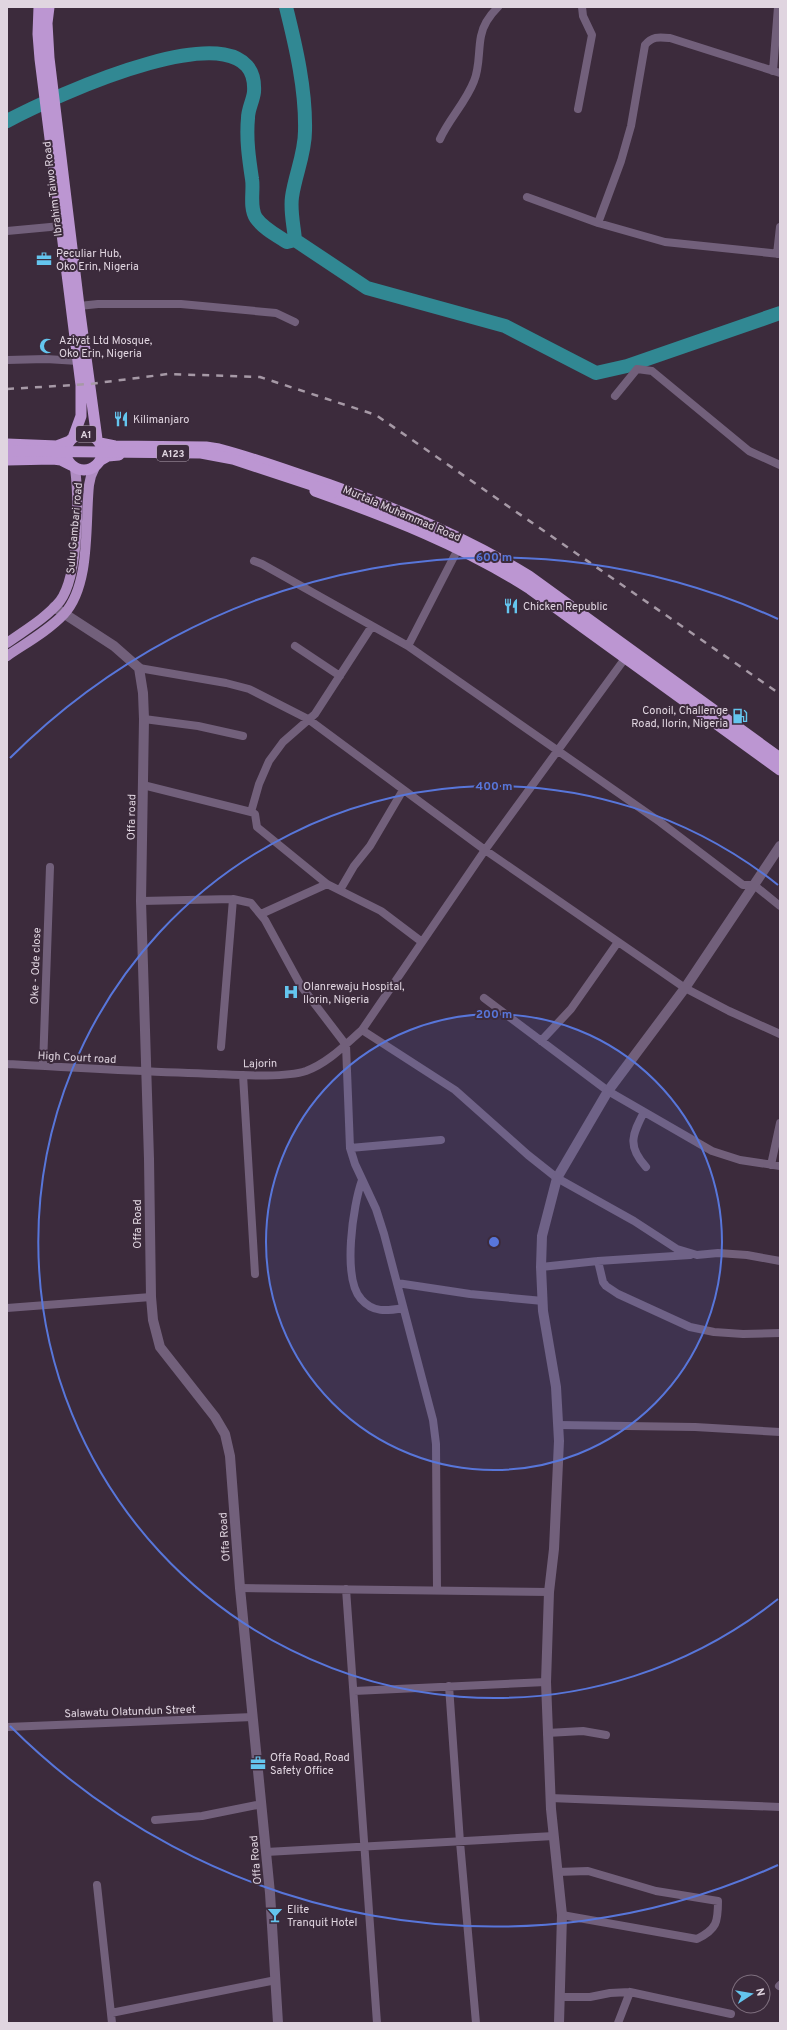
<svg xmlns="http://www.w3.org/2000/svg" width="787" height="2030" font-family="Overpass,sans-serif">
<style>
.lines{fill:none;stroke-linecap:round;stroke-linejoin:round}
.river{stroke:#318893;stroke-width:14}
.minor{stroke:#72607b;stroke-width:8}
.tertiary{stroke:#72607b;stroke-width:10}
.primary{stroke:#b08dc3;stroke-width:10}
.trunk{stroke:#bc96d2;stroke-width:11}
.rail{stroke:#a699a6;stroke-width:2.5;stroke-dasharray:7 7;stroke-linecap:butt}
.trunk-bridge{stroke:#bc96d2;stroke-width:11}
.ring{fill:none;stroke:#5876da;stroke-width:2}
.labels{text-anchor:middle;stroke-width:4;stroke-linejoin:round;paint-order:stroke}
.shield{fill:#3c2b3c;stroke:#afa2af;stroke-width:1}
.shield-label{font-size:10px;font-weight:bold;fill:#e0d5e0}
.street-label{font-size:11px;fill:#e0d5e0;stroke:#3c2b3c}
.poi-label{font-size:11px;fill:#e0d5e0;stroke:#3c2b3c;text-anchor:start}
.centre{fill:#5876da;stroke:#3c2b3c;stroke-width:2}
.ring-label{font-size:12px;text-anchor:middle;font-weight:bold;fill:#5876da;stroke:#3c2b3c;stroke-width:4;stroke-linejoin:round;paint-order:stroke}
</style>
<rect width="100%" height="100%" fill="#3c2b3c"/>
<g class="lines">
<path class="river" d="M 286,7 C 296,47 306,90 305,131 C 305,154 295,175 292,197 C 290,211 294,227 295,240
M 7,121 C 50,98 260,0 254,92 C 253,101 248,109 248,118 C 246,139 249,159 252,179 C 254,190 249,207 256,218 C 263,228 276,235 287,242 L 295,240 L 367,288 L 505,326 L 596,373 L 627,366 L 780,313"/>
<path class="minor" d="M 773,71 L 778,7
M 578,109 L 592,35 L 583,16 L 582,7
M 440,139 C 449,119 466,102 474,81 C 480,67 478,51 481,36 C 483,25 490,15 498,7
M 527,197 L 598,223 L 665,242 L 780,254
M 598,223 L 621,161 L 631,126 L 645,45 C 652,36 659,37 670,38 L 780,73
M 7,231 L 61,226
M 777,254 L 780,227
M 79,306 L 98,304 L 181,304 L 276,313 L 295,322
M 7,360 L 46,359 L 78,361
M 615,396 L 637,369 L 652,371 L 749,451 L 780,465
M 254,561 L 262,564 L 408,646 L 660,822 L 743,885 L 754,885 L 780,906
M 372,626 L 315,714 L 283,742 L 269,761 L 259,784 L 251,812 L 255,814 L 257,827 L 327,884 L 381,911 L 422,942
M 295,646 L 340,676
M 408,646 L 458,549
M 626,657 L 485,850 L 362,1030 L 455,1090 L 528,1155 L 557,1178 L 634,1221 L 677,1249 L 697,1255 L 718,1253 L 747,1255 L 780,1261
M 139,668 L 226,683 L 249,689 L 308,719 L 485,850 L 685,988 L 729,1011 L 780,1034
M 144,719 L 198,726 L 243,736
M 143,785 L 251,812
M 340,890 L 354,866 L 370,846 L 403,790
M 141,901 L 233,899 L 251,903 L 265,920 L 301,986 L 346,1045 L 350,1148 L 355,1164 L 376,1209 L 384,1234 L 433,1420 L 436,1444 L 437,1590
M 261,914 L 327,884
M 484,998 L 608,1091 L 712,1151 L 740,1160 L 780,1166
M 541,1041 L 571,1009 L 618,942
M 221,1047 L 233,899
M 7,1064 C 77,1068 146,1072 216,1074 C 239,1075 285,1078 306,1071 C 328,1063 345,1045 362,1030
M 43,1066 L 50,867
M 243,1075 L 255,1274
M 644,1112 C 632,1135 627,1146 646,1167
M 350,1148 L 441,1140
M 771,1165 L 780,1123
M 362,1180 C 353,1205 342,1278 361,1299 C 373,1313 387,1311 403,1308
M 598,1261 L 603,1282 L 606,1286 L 618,1294 L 690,1327 L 714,1332 L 743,1334 L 780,1333
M 541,1267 L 598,1261 L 690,1255
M 397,1283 L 470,1294 L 543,1301
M 7,1308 L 151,1297
M 559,1425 L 695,1427 L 780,1432
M 240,1588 L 549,1592
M 346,1589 L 377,2023
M 449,1686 L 460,1842 L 476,2023
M 354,1691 L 546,1682
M 7,1727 L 253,1717
M 547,1733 L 583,1731 L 606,1735
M 550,1798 L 780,1807
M 155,1820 L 202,1816 L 262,1804
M 266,1852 L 554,1836
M 557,1872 L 588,1871 L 656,1891 L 718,1901 C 718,1922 717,1929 697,1939 L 562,1915
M 97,1885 L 112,2023
M 779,1986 L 780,1985
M 561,1997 L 590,1997 L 610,1993 L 630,1992 L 731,2014
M 111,2013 L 276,1980
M 618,2023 L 630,1992"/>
<path class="tertiary" d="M 54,607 L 114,646 L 139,668 L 143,693 L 144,719 L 141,901 L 149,1159 L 151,1297 L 153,1320 L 160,1347 L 215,1417 L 225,1434 L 230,1456 L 240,1588 L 270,1893 L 278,2023
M 559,2023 L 562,1915 L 551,1809 L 546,1682 L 549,1592 L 554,1549 L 559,1441 L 556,1387 L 543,1311 L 541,1267 L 542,1236 L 557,1178 L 608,1091 L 685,988 L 780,846"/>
<path class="primary" d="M 7,643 C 25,630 46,618 60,601 C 79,575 79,499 75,468
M 7,656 C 26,643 48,631 64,614 C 91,585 85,523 89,485 L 91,476 L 95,467"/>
<path class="trunk" d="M 39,7 L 38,34 L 40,59 L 81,385 L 81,416 L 73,438
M 49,7 L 47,23 L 49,58 L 79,306 L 97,439
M66 452a18 18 0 1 1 36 0a18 18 0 1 1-36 0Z
M 100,443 L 115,446 L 206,447 L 219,449 C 246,456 272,465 298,474 C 377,500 457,532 529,576 L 780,758
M 7,444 L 57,446 L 70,441
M 7,460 L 53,459 L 61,460 L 71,465
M 101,460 L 108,456 L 119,455
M 315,491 C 388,517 464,546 530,589 L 780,770"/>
<path class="rail" d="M 7,389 L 90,384 L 168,374 L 260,377 L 376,415 L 780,694"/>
<path class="trunk-bridge" d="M 7,451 L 201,453 L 233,459 L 333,492"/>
</g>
<circle cx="494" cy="1242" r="228" fill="#5876da" fill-opacity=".12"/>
<g class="ring">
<circle cx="494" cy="1242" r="228"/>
<path d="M778 1599A456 456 0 1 1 778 885"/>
<path d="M778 1865A685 685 0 0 1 10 1726M10 758A685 685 0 0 1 778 619"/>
</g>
<defs>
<g id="office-bare" transform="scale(1.2)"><path d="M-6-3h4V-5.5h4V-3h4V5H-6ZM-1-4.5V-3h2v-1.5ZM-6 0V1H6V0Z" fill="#64c5ee" stroke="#3c2b3c" stroke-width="2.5" paint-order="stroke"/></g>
<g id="mosque-bare" transform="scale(1.2)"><path d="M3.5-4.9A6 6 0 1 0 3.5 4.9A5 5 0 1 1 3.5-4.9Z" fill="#64c5ee" stroke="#3c2b3c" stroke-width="2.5" paint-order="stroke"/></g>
<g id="restaurant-bare" transform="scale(1.2)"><path d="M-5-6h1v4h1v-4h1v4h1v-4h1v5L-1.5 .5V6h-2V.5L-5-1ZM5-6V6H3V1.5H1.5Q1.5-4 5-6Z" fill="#64c5ee" stroke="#3c2b3c" stroke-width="2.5" paint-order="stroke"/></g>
<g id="fuel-bare" transform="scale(1.2)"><path d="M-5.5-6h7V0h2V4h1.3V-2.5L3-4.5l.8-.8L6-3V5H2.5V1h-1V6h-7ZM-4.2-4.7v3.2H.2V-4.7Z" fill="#64c5ee" stroke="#3c2b3c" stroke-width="2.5" paint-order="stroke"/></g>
<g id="hospital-bare" transform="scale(1.2)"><path d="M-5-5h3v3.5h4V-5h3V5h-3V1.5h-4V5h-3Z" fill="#64c5ee" stroke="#3c2b3c" stroke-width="2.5" paint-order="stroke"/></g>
<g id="bar-bare" transform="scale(1.2)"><path d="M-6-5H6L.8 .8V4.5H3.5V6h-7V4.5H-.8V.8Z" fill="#64c5ee" stroke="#3c2b3c" stroke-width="2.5" paint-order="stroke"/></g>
</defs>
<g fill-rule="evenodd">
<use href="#office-bare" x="44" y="259"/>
<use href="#mosque-bare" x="47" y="346"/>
<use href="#restaurant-bare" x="121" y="419"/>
<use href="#restaurant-bare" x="511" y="606"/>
<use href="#fuel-bare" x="740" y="716"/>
<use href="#hospital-bare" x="291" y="992"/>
<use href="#office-bare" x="258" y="1763"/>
<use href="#bar-bare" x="275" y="1915"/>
</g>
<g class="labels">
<g class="shield">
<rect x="76" y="426" width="20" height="16" rx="3"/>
<rect x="157" y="445" width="32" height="16" rx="3"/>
</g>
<g class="shield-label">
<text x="86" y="438">A1</text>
<text x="173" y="457">A123</text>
</g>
<g class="street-label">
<text transform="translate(52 189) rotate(-97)" y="4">Ibrahim Taiwo Road</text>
<text transform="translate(402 513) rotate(23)" y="4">Murtala Muhammad Road</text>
<text transform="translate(74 528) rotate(-85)" y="4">Sulu Gambari road</text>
<text transform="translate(131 817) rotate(-89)" y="4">Offa road</text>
<text transform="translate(35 966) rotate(-88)" y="4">Oke - Ode close</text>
<text transform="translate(77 1057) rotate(3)" y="4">High Court road</text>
<text transform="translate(260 1063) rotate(-1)" y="4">Lajorin</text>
<text transform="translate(137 1224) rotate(-90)" y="4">Offa Road</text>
<text transform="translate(224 1537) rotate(-94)" y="4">Offa Road</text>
<text transform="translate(130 1711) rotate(-2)" y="4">Salawatu Olatundun Street</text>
<text transform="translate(255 1860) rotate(-95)" y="4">Offa Road</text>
</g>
<g class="poi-label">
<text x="56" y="257">Peculiar Hub,<tspan x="56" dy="13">Oko Erin, Nigeria</tspan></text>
<text x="59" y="344">Aziyat Ltd Mosque,<tspan x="59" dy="13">Oko Erin, Nigeria</tspan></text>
<text x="133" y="423">Kilimanjaro</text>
<text x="523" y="610">Chicken Republic</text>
<text x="728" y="714" text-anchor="end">Conoil, Challenge<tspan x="728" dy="13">Road, Ilorin, Nigeria</tspan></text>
<text x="303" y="990">Olanrewaju Hospital,<tspan x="303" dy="13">Ilorin, Nigeria</tspan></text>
<text x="270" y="1761">Offa Road, Road<tspan x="270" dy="13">Safety Office</tspan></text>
<text x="287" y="1913">Elite<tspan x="287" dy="13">Tranquit Hotel</tspan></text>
</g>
</g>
<circle cx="494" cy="1242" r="6" class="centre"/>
<g class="ring-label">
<text x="494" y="561">600 m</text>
<text x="494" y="790">400 m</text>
<text x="494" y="1018">200 m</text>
</g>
<rect width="787" height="2030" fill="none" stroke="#e0d5e0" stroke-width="16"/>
<g transform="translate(751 1994) rotate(78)"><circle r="19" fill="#3c2b3c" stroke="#7e6f7e"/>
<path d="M0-3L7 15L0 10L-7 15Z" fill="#64c5ee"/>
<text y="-6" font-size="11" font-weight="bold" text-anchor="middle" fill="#e0d5e0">N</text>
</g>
</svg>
